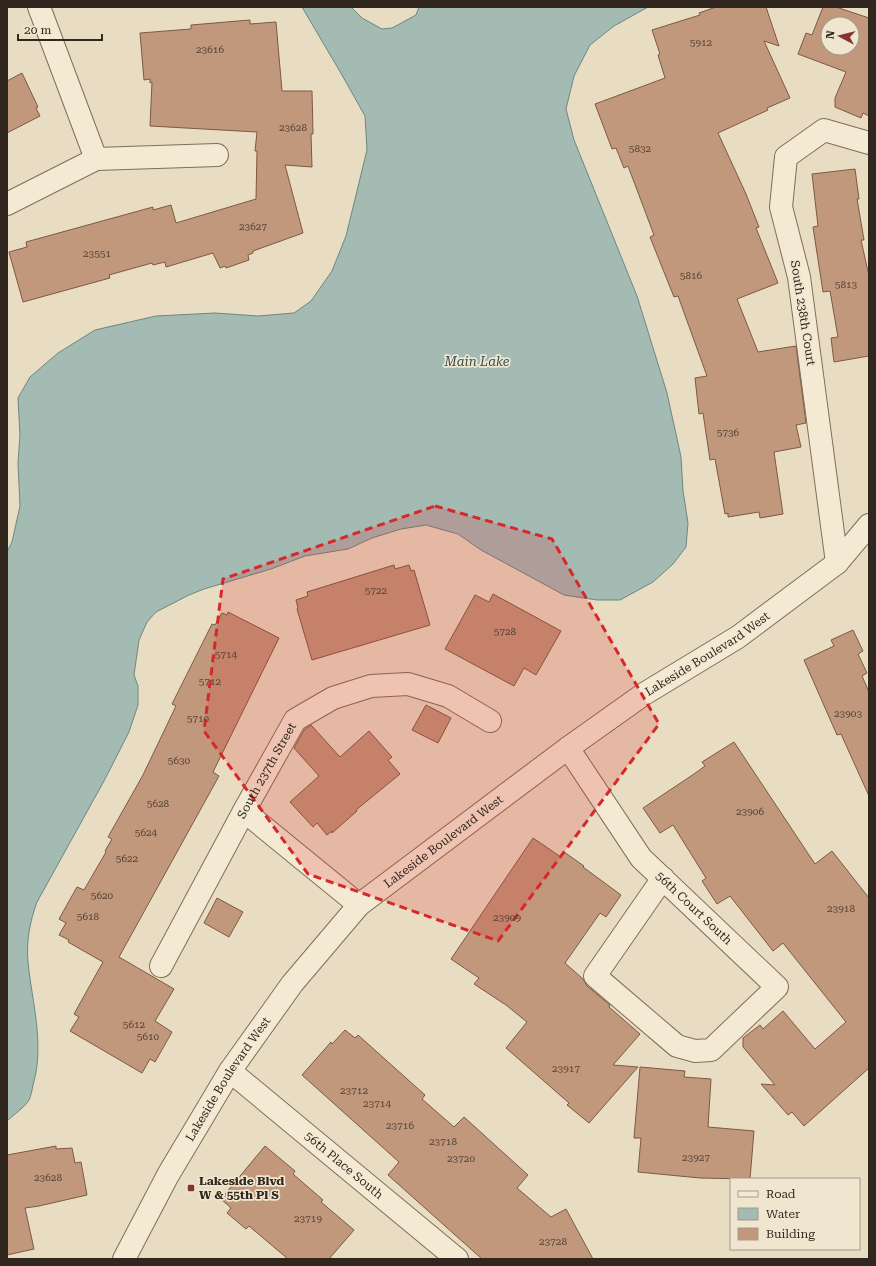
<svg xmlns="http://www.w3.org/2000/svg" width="876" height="1266" font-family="'Roboto Serif',serif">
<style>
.water{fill:#a4bbb4;stroke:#6c8780}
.building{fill:#c2987c;stroke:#7c5944;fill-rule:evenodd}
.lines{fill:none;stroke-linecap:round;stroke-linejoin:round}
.minor-casing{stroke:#7f6e5b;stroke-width:24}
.minor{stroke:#f4ead4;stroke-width:22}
.marked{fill:#d62828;fill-opacity:0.2;stroke:#d62828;stroke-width:3;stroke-dasharray:8 5;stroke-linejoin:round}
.poi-dot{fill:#873234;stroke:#f0e6d0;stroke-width:1.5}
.labels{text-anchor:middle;stroke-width:3.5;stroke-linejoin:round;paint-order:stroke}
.number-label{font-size:10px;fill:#554336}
.street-label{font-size:12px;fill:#31271e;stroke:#f0e6d0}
.poi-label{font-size:12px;font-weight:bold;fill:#31271e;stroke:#f0e6d0;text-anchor:start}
.water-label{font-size:13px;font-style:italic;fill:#2f4f4c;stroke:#f0e6d0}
</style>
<rect width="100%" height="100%" fill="#e8dcc2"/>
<path class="water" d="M 302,7 L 351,7 L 362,18 L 382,29 L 392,28 L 416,15 L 419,7 L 648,7 L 614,26 L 590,45 L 574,76 L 566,109 L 574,140 L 637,296 L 667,393 L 681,457 L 683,491 L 688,523 L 686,547 L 673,564 L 653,582 L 620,600 L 597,600 L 564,595 L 481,550 L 458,534 L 426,525 L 401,529 L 372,538 L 348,549 L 305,556 L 271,569 L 204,589 L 189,595 L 156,612 L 147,622 L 139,640 L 134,675 L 138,686 L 138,705 L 129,732 L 104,781 L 37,902 C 30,921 26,941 28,962 C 32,1003 45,1044 33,1085 C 32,1090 31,1096 29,1100 C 26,1106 12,1116 7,1121 L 7,552 L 12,542 L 20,506 L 18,463 L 20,435 L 18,398 L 30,377 L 58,353 L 95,330 L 156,316 L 215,313 L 258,316 L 294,313 L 311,301 L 332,271 L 346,236 L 367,150 L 365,116 L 342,75 Z"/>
<path class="building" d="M 716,7 L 766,7 L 779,46 L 764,41 L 790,98 L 767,108 L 768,110 L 718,133 L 746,194 L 759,227 L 756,228 L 778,283 L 737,299 L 758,352 L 796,346 L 806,423 L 796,425 L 801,447 L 774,452 L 783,514 L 760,518 L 759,512 L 728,517 L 728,513 L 725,514 L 715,459 L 710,460 L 703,413 L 699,414 L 695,378 L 707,376 L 678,296 L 674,297 L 650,237 L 654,235 L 628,166 L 624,168 L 616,148 L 612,149 L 595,104 L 665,78 L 658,55 L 660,54 L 652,30 L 700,15 L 699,13 Z
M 823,7 L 836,7 L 869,18 L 869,116 L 863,113 L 861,118 L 835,107 L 835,98 L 846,72 L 798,54 L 806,33 L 812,35 ZM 828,24 L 852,24 L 852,48 L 828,48 Z
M 250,20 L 250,24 L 276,22 L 282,91 L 312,91 L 313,134 L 311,134 L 312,167 L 285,165 L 303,233 L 253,251 L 253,253 L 248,255 L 249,260 L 226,268 L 225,266 L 220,268 L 213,253 L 166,267 L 165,262 L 153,265 L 152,263 L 109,275 L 110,278 L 23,302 L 9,252 L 27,247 L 26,242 L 153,207 L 153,210 L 171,205 L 176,223 L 256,199 L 257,151 L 255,151 L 257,132 L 150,126 L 152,82 L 150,83 L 150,79 L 144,80 L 140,33 L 191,29 L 191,25 Z
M 22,73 L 38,107 L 36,108 L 40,116 L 7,133 L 7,81 Z
M 855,169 L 859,199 L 857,199 L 864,240 L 861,240 L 869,276 L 869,356 L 834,362 L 831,338 L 838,337 L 830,291 L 823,292 L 813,227 L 818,226 L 812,174 Z
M 394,565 L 395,569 L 409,565 L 411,571 L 414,570 L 430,625 L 312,660 L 297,609 L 298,608 L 296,600 L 308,596 L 307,592 Z
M 493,594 L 561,631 L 536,675 L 524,668 L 514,686 L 445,649 L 475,595 L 489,602 Z
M 228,612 L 279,638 L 213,772 L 219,776 L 119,957 L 174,989 L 155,1021 L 172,1032 L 155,1062 L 150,1059 L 142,1073 L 70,1031 L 79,1017 L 74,1014 L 103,962 L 68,942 L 69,940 L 59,935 L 66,923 L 59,919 L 77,887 L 84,890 L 106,852 L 105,851 L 112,839 L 108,837 L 143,775 L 176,706 L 172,704 L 212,624 L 215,625 L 222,613 L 227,615 Z
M 853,630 L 863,651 L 858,654 L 867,673 L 862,676 L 869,692 L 869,796 L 841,734 L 837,735 L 804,660 L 834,646 L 831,640 Z
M 426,705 L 451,718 L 438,743 L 412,730 Z
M 311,725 L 340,757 L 369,731 L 392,757 L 388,760 L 400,774 L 356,810 L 357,811 L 332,833 L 332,831 L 327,835 L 317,823 L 313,827 L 290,802 L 319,776 L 294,748 L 304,730 Z
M 734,742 L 815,864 L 832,851 L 869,898 L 869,1068 L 804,1126 L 792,1112 L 788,1115 L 761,1084 L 775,1085 L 743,1047 L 743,1038 L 760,1025 L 763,1029 L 783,1011 L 815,1049 L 846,1022 L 783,943 L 773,951 L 730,896 L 717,904 L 702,881 L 706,878 L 673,825 L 660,833 L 643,808 L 694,774 L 705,766 L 702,762 Z
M 533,838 L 561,857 L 564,852 L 584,866 L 583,867 L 621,895 L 606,917 L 600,913 L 565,963 L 583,979 L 587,986 L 610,1005 L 609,1007 L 640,1034 L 613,1065 L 638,1067 L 589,1123 L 567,1105 L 569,1103 L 506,1048 L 527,1022 L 506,1005 L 474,984 L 479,978 L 451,959 Z
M 217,898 L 243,912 L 229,937 L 204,923 Z
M 345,1030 L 355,1038 L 358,1035 L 425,1095 L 422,1099 L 454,1127 L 464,1117 L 528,1175 L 517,1188 L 551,1217 L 566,1209 L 593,1259 L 482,1259 L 388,1175 L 399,1162 L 302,1075 L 331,1042 L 332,1044 Z
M 640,1067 L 685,1071 L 684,1077 L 711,1079 L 708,1127 L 754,1131 L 750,1179 L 700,1178 L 638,1172 L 641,1138 L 634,1138 Z
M 56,1146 L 56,1149 L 72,1148 L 75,1163 L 81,1162 L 87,1195 L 39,1206 L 25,1208 L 34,1249 L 7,1255 L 7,1155 Z
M 265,1146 L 295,1171 L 293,1174 L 323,1200 L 321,1202 L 354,1230 L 329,1259 L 288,1259 L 249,1226 L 246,1229 L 227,1213 L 231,1208 L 221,1199 Z"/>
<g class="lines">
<g class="minor-casing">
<g id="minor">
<path d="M 39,7 L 96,159"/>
<path d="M 7,204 L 96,159 L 217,155"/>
<path d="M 837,563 L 799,277 L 781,207 L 786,157 L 824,130 L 869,143"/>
<path id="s1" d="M 568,748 L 641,858 L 777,987 L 711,1050 L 695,1051 L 677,1046 L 595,976 L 663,878"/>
<path d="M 244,811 L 359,905"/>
<path id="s2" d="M 161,966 L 244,811 L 295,720 L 333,698 L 371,686 L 408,684 L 448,696 L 490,721"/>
<path id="s3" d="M 230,1071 L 457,1259"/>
<path id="s4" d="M 124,1259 L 168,1175 L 230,1071 L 292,984 L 359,905 L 568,748 L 644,694 L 738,637 L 837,563 L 869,525"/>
</g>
</g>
<use href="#minor" class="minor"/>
</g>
<path class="marked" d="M 435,506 L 552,539 L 659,724 L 498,941 L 308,874 L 204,731 L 223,579 Z"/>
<rect class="poi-dot" x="187" y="1184" width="8" height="8" rx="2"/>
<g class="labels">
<g class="number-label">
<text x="701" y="46">5912</text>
<text x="210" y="53">23616</text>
<text x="293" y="131">23628</text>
<text x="640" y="152">5832</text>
<text x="253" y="230">23627</text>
<text x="97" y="257">23551</text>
<text x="691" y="279">5816</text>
<text x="846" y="288">5813</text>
<text x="728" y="436">5736</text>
<text x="376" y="594">5722</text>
<text x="505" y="635">5728</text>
<text x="226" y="658">5714</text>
<text x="210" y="685">5712</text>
<text x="848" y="717">23903</text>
<text x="198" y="722">5710</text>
<text x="179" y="764">5630</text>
<text x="158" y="807">5628</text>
<text x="750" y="815">23906</text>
<text x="146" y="836">5624</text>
<text x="127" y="862">5622</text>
<text x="102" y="899">5620</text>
<text x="841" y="912">23918</text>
<text x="88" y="920">5618</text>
<text x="507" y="921">23909</text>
<text x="134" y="1028">5612</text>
<text x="148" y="1040">5610</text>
<text x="566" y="1072">23917</text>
<text x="354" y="1094">23712</text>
<text x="377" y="1107">23714</text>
<text x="400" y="1129">23716</text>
<text x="443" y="1145">23718</text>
<text x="696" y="1161">23927</text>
<text x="461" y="1162">23720</text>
<text x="48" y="1181">23628</text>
<text x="308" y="1222">23719</text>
<text x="553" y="1245">23728</text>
</g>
<g class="street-label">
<text transform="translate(803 313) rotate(81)" y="4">South 238th Court</text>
<text dy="4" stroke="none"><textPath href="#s4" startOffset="856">Lakeside Boulevard West</textPath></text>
<text dy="4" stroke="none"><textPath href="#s2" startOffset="222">South 237th Street</textPath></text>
<text dy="4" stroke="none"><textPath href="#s4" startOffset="532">Lakeside Boulevard West</textPath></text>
<text dy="4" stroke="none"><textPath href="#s1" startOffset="205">56th Court South</textPath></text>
<text dy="4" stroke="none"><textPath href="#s4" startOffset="208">Lakeside Boulevard West</textPath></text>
<text dy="4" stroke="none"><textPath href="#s3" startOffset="148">56th Place South</textPath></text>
</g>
<g class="poi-label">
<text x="199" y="1185">Lakeside Blvd<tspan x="199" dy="14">W &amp; 55th Pl S</tspan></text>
</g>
<g class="water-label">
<text x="477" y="366">Main Lake</text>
</g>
</g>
<rect width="876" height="1266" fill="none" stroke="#31271e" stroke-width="16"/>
<rect x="730" y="1178" width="130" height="72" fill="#f0e6d0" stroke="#a49a89"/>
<rect x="738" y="1191" width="20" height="6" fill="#f4ead4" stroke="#a49a89"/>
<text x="766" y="1198" font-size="12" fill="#31271e">Road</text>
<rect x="738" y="1208" width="20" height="12" fill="#a4bbb4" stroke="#a49a89"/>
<text x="766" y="1218" font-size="12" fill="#31271e">Water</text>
<rect x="738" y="1228" width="20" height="12" fill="#c2987c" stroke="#a49a89"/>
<text x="766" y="1238" font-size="12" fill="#31271e">Building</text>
<g transform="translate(840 36) rotate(277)"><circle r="19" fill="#f0e6d0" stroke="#a49a89"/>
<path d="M0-3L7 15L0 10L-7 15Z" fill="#873234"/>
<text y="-6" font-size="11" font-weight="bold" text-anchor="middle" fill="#31271e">N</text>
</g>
<path d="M18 34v6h84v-6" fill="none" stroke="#31271e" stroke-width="2"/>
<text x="24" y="34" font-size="12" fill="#31271e" stroke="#f0e6d0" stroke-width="3" paint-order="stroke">20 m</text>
</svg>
